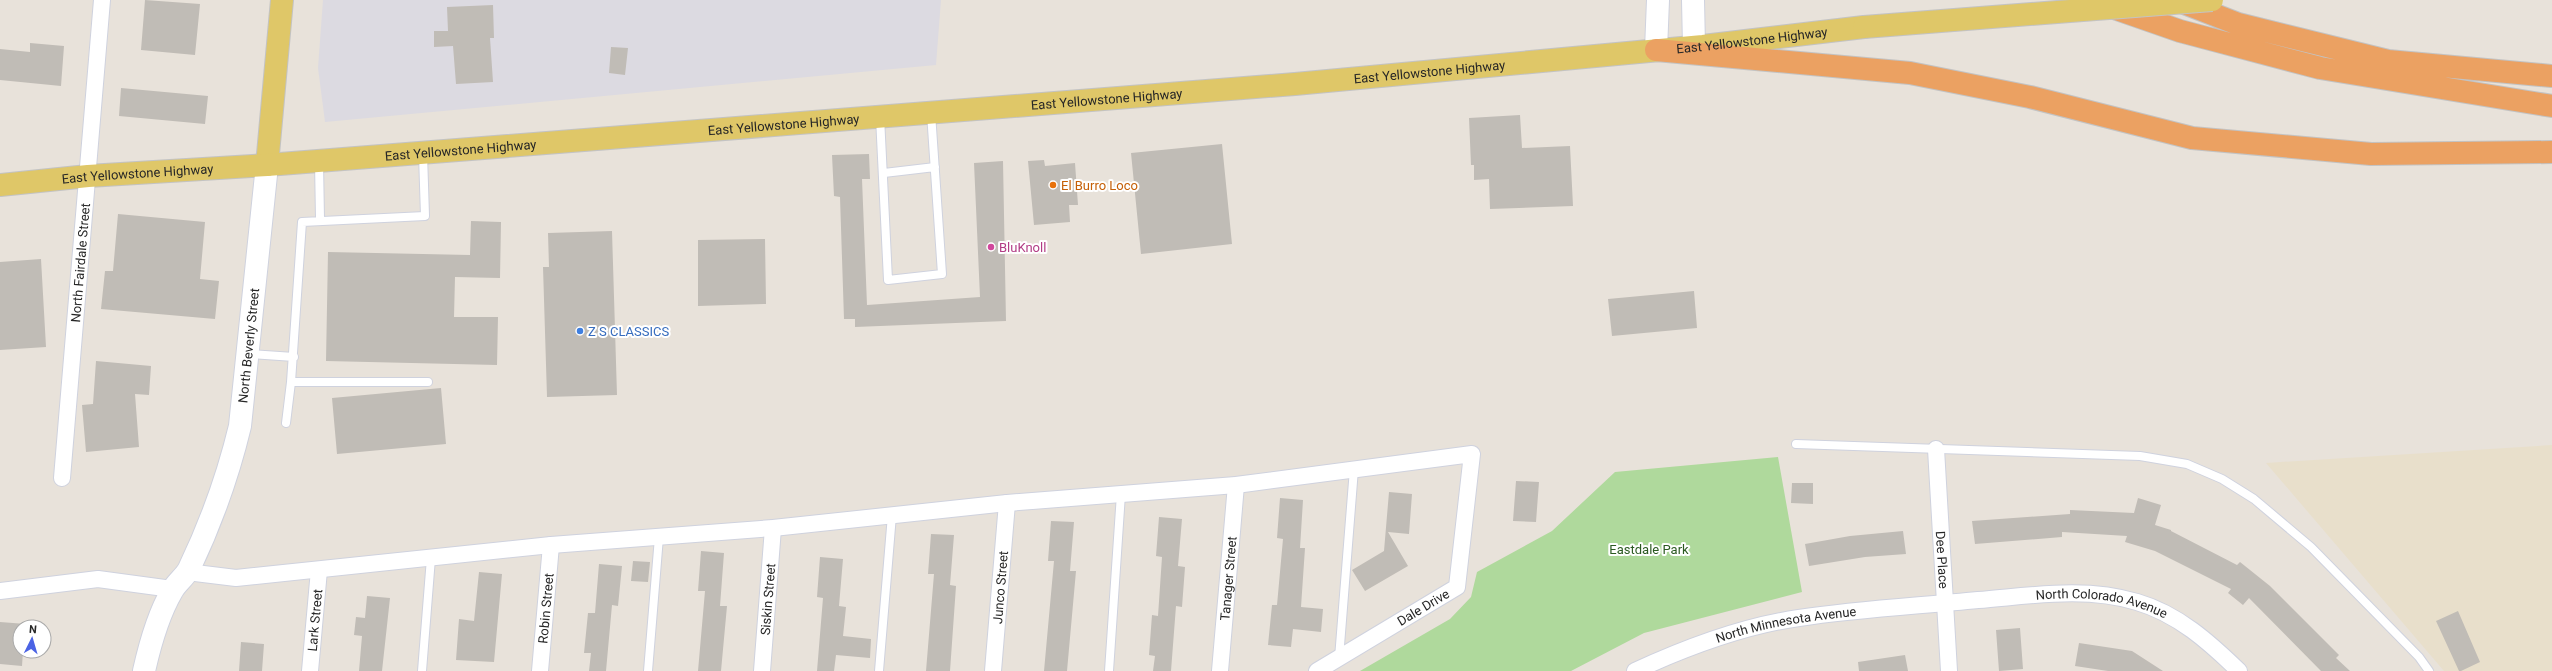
<svg xmlns="http://www.w3.org/2000/svg" width="2552" height="671" font-family="Roboto,sans-serif">
<style>
.industrial{fill:#dcdae1}
.education{fill:#e8dfcb}
.green{fill:#afd99c}
.building{fill:#c0bcb6}
.lines{fill:none;stroke-linecap:round;stroke-linejoin:round}
.service-casing{stroke:#cfd2de;stroke-width:10}
.minor-casing{stroke:#cfd2de;stroke-width:18}
.secondary-casing{stroke:#cfd2de;stroke-width:24}
.primary-casing{stroke:#c3c3c3;stroke-width:24}
.motorway-casing{stroke:#c3c3c3;stroke-width:24}
.service{stroke:#fff;stroke-width:8}
.minor{stroke:#fff;stroke-width:16}
.secondary{stroke:#fff;stroke-width:22}
.primary{stroke:#dfc768;stroke-width:22}
.motorway{stroke:#eba162;stroke-width:22}
.primary-bridge-casing{stroke:#c3c3c3;stroke-width:24;stroke-linecap:butt}
.primary-bridge{stroke:#dfc768;stroke-width:22}
.food-dot{fill:#e8710a;stroke:#fff;stroke-width:1.5}
.hotel-dot{fill:#d1479c;stroke:#fff;stroke-width:1.5}
.shop-dot{fill:#3f7fe0;stroke:#fff;stroke-width:1.5}
.labels{text-anchor:middle;stroke-width:4;stroke-linejoin:round;paint-order:stroke}
.street-label{font-size:13px;fill:#272727;stroke:#fff}
.food-label{font-size:13px;fill:#c56008;stroke:#fff;text-anchor:start}
.hotel-label{font-size:13px;fill:#b23c85;stroke:#fff;text-anchor:start}
.shop-label{font-size:13px;fill:#366cbe;stroke:#fff;text-anchor:start}
.park-label{font-size:13px;fill:#2b5a21;stroke:#fff}
</style>
<rect width="100%" height="100%" fill="#e8e2da"/>
<path class="industrial" d="M 323,0 L 941,0 L 936,65 L 325,122 L 318,68 Z"/>
<path class="education" d="M 2552,445 L 2552,671 L 2444,671 L 2266,463 Z"/>
<path class="green" d="M 1778,457 L 1802,592 L 1644,633 L 1571,671 L 1360,671 L 1450,619 L 1471,597 L 1477,572 L 1552,531 L 1615,472 Z"/>
<path class="building" d="M 145,0 L 200,4 L 195,55 L 141,50 Z
M 493,5 L 494,38 L 490,38 L 493,82 L 456,84 L 453,46 L 434,47 L 434,31 L 448,31 L 447,7 Z
M 30,43 L 64,46 L 61,86 L 0,80 L 0,49 L 30,52 Z
M 611,47 L 628,48 L 625,75 L 609,73 Z
M 121,88 L 208,96 L 205,124 L 119,116 Z
M 1520,115 L 1522,148 L 1570,146 L 1573,206 L 1490,209 L 1489,179 L 1474,180 L 1474,165 L 1471,165 L 1469,118 Z
M 1222,144 L 1232,244 L 1141,254 L 1131,153 Z
M 869,154 L 870,179 L 862,179 L 867,305 L 980,297 L 974,163 L 1003,161 L 1006,321 L 855,327 L 855,319 L 844,319 L 840,197 L 834,196 L 832,155 Z
M 1044,160 L 1045,166 L 1075,163 L 1078,205 L 1069,205 L 1070,222 L 1034,225 L 1028,161 Z
M 118,214 L 205,222 L 200,279 L 219,281 L 215,319 L 101,309 L 105,271 L 113,271 Z
M 471,221 L 501,222 L 500,278 L 455,277 L 454,317 L 498,317 L 497,365 L 326,361 L 328,252 L 470,255 Z
M 612,231 L 617,395 L 547,397 L 543,267 L 549,267 L 548,233 Z
M 765,239 L 766,304 L 698,306 L 698,240 Z
M 41,259 L 46,347 L 0,350 L 0,262 Z
M 1694,291 L 1697,328 L 1612,336 L 1608,299 Z
M 96,361 L 151,366 L 149,395 L 135,394 L 139,447 L 86,452 L 82,405 L 93,404 Z
M 441,388 L 446,444 L 337,454 L 332,398 Z
M 1516,481 L 1539,482 L 1536,522 L 1513,521 Z
M 1792,483 L 1813,483 L 1813,504 L 1791,503 Z
M 1389,492 L 1412,494 L 1409,534 L 1388,532 L 1408,566 L 1365,591 L 1352,570 L 1384,551 Z
M 1280,498 L 1303,500 L 1300,548 L 1305,548 L 1301,607 L 1323,609 L 1321,632 L 1293,629 L 1291,647 L 1268,645 L 1272,605 L 1277,605 L 1283,539 L 1277,538 Z
M 2138,498 L 2161,505 L 2155,525 L 2171,530 L 2171,531 L 2237,565 L 2240,562 L 2270,586 L 2339,655 L 2336,658 L 2350,671 L 2321,671 L 2249,598 L 2243,605 L 2228,593 L 2231,589 L 2155,551 L 2125,542 L 2127,536 L 2062,532 L 2062,537 L 1975,544 L 1972,521 L 2070,514 L 2070,510 L 2134,513 Z
M 1159,517 L 1182,519 L 1178,566 L 1185,567 L 1182,607 L 1176,606 L 1171,671 L 1153,671 L 1155,656 L 1149,655 L 1152,615 L 1158,616 L 1162,557 L 1156,556 Z
M 1051,521 L 1074,522 L 1070,571 L 1076,571 L 1067,671 L 1044,671 L 1054,561 L 1048,561 Z
M 1903,531 L 1906,554 L 1865,557 L 1809,566 L 1805,544 L 1850,536 Z
M 931,534 L 954,535 L 950,585 L 956,586 L 950,671 L 926,671 L 934,574 L 928,574 Z
M 701,551 L 724,553 L 720,606 L 727,606 L 721,671 L 698,671 L 705,591 L 698,591 Z
M 820,557 L 843,559 L 839,606 L 846,607 L 843,636 L 871,639 L 870,658 L 836,655 L 834,671 L 817,671 L 823,598 L 817,597 Z
M 633,561 L 650,562 L 648,582 L 631,581 Z
M 599,564 L 622,566 L 618,606 L 612,605 L 606,671 L 589,671 L 591,653 L 584,653 L 588,613 L 595,613 Z
M 479,572 L 502,574 L 494,662 L 456,660 L 459,619 L 474,621 Z
M 367,596 L 390,598 L 382,671 L 359,671 L 362,636 L 354,635 L 356,617 L 365,618 Z
M 2458,611 L 2480,662 L 2461,671 L 2459,671 L 2436,621 Z
M 0,622 L 26,624 L 26,627 L 20,627 L 20,651 L 23,651 L 22,666 L 0,664 Z
M 2020,628 L 2023,669 L 1999,671 L 1996,630 Z
M 241,642 L 264,644 L 262,671 L 239,671 Z
M 2079,643 L 2132,651 L 2163,671 L 2108,671 L 2075,666 Z
M 1905,655 L 1908,671 L 1859,671 L 1858,662 Z"/>
<g class="lines">
<g class="service-casing">
<path id="service" d="M 880,117 L 888,280 L 942,274 L 931,113
M 423,154 L 425,216 L 302,222 L 291,382 L 428,382
M 319,162 L 320,219
M 884,173 L 935,167
M 249,354 L 294,357
M 286,423 L 291,382
M 1796,444 L 2140,456 L 2187,464 L 2222,479 L 2254,499 L 2311,547 L 2419,657 L 2429,671
M 1339,658 L 1354,469
M 422,671 L 431,558
M 648,671 L 659,537
M 879,671 L 892,515
M 1109,671 L 1121,494"/>
</g>
<g class="minor-casing">
<g id="minor">
<path id="s1" d="M 1936,449 L 1949,671"/>
<path id="s2" d="M 62,478 L 102,0"/>
<path d="M 187,572 L 236,578 L 551,545 L 773,528 L 1007,503 L 1236,485 L 1472,454 L 1457,587 L 1317,671"/>
<path d="M 0,591 L 98,579 L 172,589"/>
<path id="s3" d="M 310,671 L 319,570"/>
<path id="s4" d="M 540,671 L 551,545"/>
<path id="s5" d="M 762,671 L 773,528"/>
<path id="s6" d="M 993,671 L 1007,503"/>
<path id="s7" d="M 1220,671 L 1236,485"/>
<path id="s8" d="M 1635,671 C 1687,647 1742,626 1799,618 C 1858,609 1918,606 1978,600 C 2030,596 2085,586 2137,602 C 2178,614 2209,642 2239,671"/>
</g>
</g>
<g class="secondary-casing">
<g id="secondary">
<path d="M 1693,0 L 1694,46"/>
<path d="M 1656,50 L 1658,0"/>
<path id="s9" d="M 144,671 C 150,644 158,615 172,591 C 176,583 185,577 189,569 C 211,523 228,476 240,426 L 267,165"/>
</g>
</g>
<g class="primary-casing">
<g id="primary">
<path d="M 267,165 L 282,0"/>
<path id="s10" d="M 0,185 L 88,176 L 267,165 L 1295,84 L 1703,46 L 1864,27"/>
</g>
</g>
<g class="motorway-casing">
<path id="motorway" d="M 2179,1 L 2238,24 L 2388,61 L 2552,76
M 2111,7 L 2180,31 L 2320,68 L 2552,106
M 1656,50 L 1910,73 L 2030,97 L 2192,138 L 2371,154 L 2552,152"/>
</g>
<use href="#service" class="service"/>
<use href="#minor" class="minor"/>
<use href="#secondary" class="secondary"/>
<use href="#primary" class="primary"/>
<use href="#motorway" class="motorway"/>
<g class="primary-bridge-casing">
<path id="primary-bridge" d="M 1864,27 L 2212,0"/>
</g>
<use href="#primary-bridge" class="primary-bridge"/>
</g>
<circle class="food-dot" cx="1053" cy="185" r="4"/>
<circle class="hotel-dot" cx="991" cy="247" r="4"/>
<circle class="shop-dot" cx="580" cy="331" r="4"/>
<g class="labels">
<g class="street-label">
<text dy="5" stroke="none"><textPath href="#s10" startOffset="1758">East Yellowstone Highway</textPath></text>
<text dy="5" stroke="none"><textPath href="#s10" startOffset="1434">East Yellowstone Highway</textPath></text>
<text dy="5" stroke="none"><textPath href="#s10" startOffset="1110">East Yellowstone Highway</textPath></text>
<text dy="5" stroke="none"><textPath href="#s10" startOffset="786">East Yellowstone Highway</textPath></text>
<text dy="5" stroke="none"><textPath href="#s10" startOffset="462">East Yellowstone Highway</textPath></text>
<text dy="5" stroke="none"><textPath href="#s10" startOffset="138">East Yellowstone Highway</textPath></text>
<text dy="5" stroke="none"><textPath href="#s2" startOffset="216">North Fairdale Street</textPath></text>
<text dy="5" stroke="none"><textPath href="#s9" startOffset="346">North Beverly Street</textPath></text>
<text dy="5" stroke="none"><textPath href="#s1" startOffset="111">Dee Place</textPath></text>
<text dy="5" stroke="none"><textPath href="#s7" startOffset="93">Tanager Street</textPath></text>
<text dy="5" stroke="none"><textPath href="#s6" startOffset="84">Junco Street</textPath></text>
<text dy="5" stroke="none"><textPath href="#s5" startOffset="72">Siskin Street</textPath></text>
<text transform="translate(1423 607) rotate(-31)" y="5">Dale Drive</text>
<text dy="5" stroke="none"><textPath href="#s8" startOffset="478">North Colorado Avenue</textPath></text>
<text dy="5" stroke="none"><textPath href="#s4" startOffset="63">Robin Street</textPath></text>
<text dy="5" stroke="none"><textPath href="#s3" startOffset="51">Lark Street</textPath></text>
<text dy="5" stroke="none"><textPath href="#s8" startOffset="159">North Minnesota Avenue</textPath></text>
</g>
<g class="food-label">
<text x="1061" y="190">El Burro Loco</text>
</g>
<g class="hotel-label">
<text x="999" y="252">BluKnoll</text>
</g>
<g class="shop-label">
<text x="588" y="336">Z S CLASSICS</text>
</g>
<g class="park-label">
<text x="1649" y="554">Eastdale Park</text>
</g>
</g>
<g transform="translate(32 639) rotate(5)"><circle r="19" fill="#ffffff" stroke="#a9a9a9"/>
<path d="M0-3L7 15L0 10L-7 15Z" fill="#4b63e4"/>
<text y="-6" font-size="11" font-weight="bold" text-anchor="middle" fill="#272727">N</text>
</g>
</svg>
